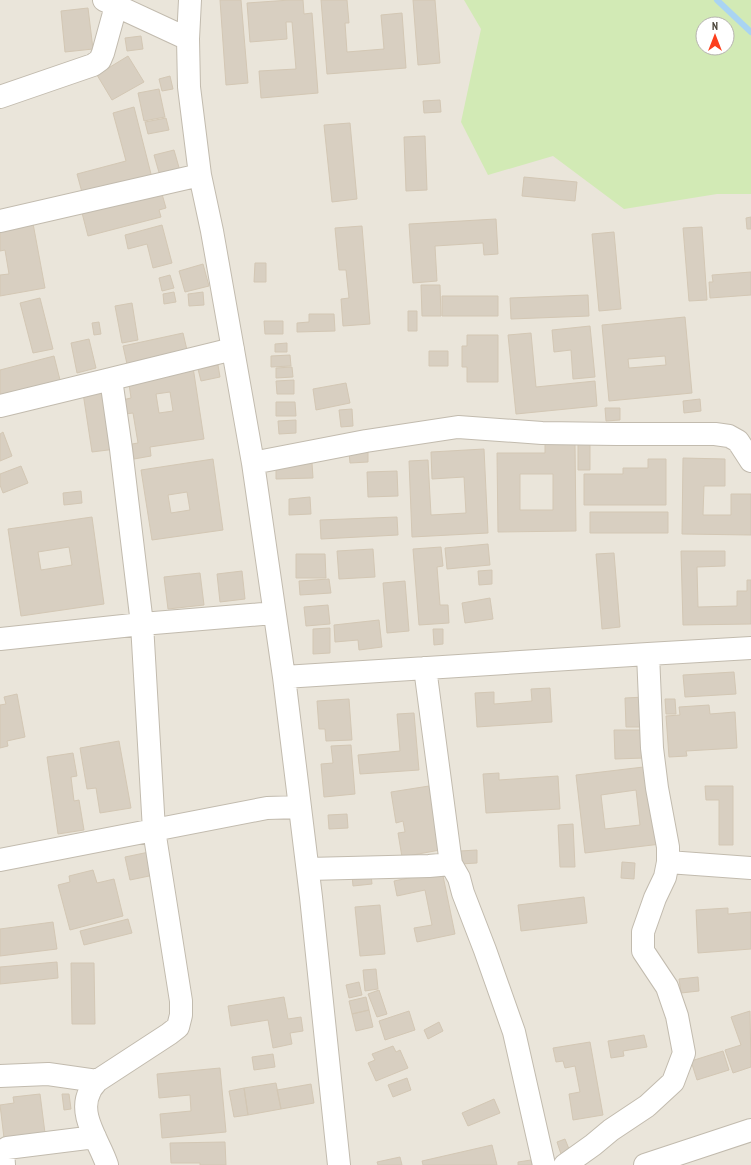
<svg xmlns="http://www.w3.org/2000/svg" width="751" height="1165" font-family="'PT Sans Narrow',sans-serif">
<style>
.residential{fill:#eae5da;fill-rule:evenodd}
.green{fill:#d2eab5;fill-rule:evenodd}
.lines{fill:none;stroke-linecap:round;stroke-linejoin:round}
.stream{stroke:#a9d4f2;stroke-width:6}
.building{fill:#d8cfc1;stroke:#d3c7b4;fill-rule:evenodd}
.minor-casing{stroke:#c2bbae;stroke-width:24}
.minor{stroke:#fff;stroke-width:22}
</style>
<rect width="100%" height="100%" fill="#f6f3ec"/>
<path class="residential" d="M 0,0 L 751,0 L 751,1165 L 0,1165 ZM 703,24 L 727,24 L 727,48 L 703,48 Z"/>
<path class="green" d="M 464,0 L 751,0 L 751,194 L 717,194 L 624,209 L 553,156 L 488,175 L 461,122 L 481,29 ZM 703,24 L 727,24 L 727,48 L 703,48 Z"/>
<g class="lines">
<path class="stream" d="M 717,0 L 751,32"/>
</g>
<path class="building" d="M 220,0 L 241,0 L 248,83 L 226,85 Z
M 290,0 L 303,0 L 304,14 L 312,13 L 318,93 L 261,98 L 259,71 L 296,69 L 292,22 L 286,22 L 287,39 L 250,42 L 247,3 Z
M 321,0 L 347,0 L 349,23 L 345,23 L 347,52 L 384,49 L 381,15 L 402,13 L 406,68 L 327,74 Z
M 413,0 L 435,0 L 440,63 L 418,65 Z
M 88,8 L 93,49 L 65,52 L 61,11 Z
M 141,36 L 143,49 L 127,51 L 125,38 Z
M 128,56 L 144,82 L 112,100 L 97,75 Z
M 170,76 L 173,89 L 162,91 L 159,79 Z
M 159,89 L 165,117 L 144,121 L 138,93 Z
M 440,100 L 441,112 L 424,113 L 423,101 Z
M 134,107 L 152,178 L 83,196 L 77,174 L 126,161 L 113,113 Z
M 166,118 L 169,130 L 148,134 L 145,122 Z
M 350,123 L 357,199 L 332,202 L 324,125 Z
M 425,136 L 427,190 L 406,191 L 404,137 Z
M 174,150 L 180,171 L 160,176 L 154,155 Z
M 524,177 L 577,182 L 575,201 L 522,196 Z
M 162,194 L 166,208 L 159,210 L 161,217 L 88,236 L 81,209 Z
M 751,217 L 751,229 L 747,229 L 746,218 Z
M 32,218 L 45,288 L 0,296 L 0,275 L 9,274 L 5,250 L 0,251 L 0,224 Z
M 496,219 L 498,254 L 484,255 L 483,243 L 435,246 L 437,281 L 413,283 L 409,224 Z
M 162,225 L 172,263 L 153,268 L 147,244 L 128,249 L 125,235 Z
M 362,226 L 370,324 L 343,326 L 341,299 L 349,298 L 346,270 L 339,270 L 335,228 Z
M 702,227 L 707,300 L 689,301 L 683,228 Z
M 614,232 L 621,309 L 599,311 L 592,234 Z
M 255,263 L 266,263 L 266,282 L 254,282 Z
M 203,264 L 209,286 L 185,292 L 179,271 Z
M 751,272 L 751,295 L 710,298 L 709,282 L 713,282 L 712,275 Z
M 170,275 L 174,288 L 162,291 L 159,278 Z
M 421,285 L 440,285 L 441,316 L 422,316 Z
M 174,292 L 176,302 L 164,304 L 163,294 Z
M 203,292 L 204,305 L 189,306 L 188,294 Z
M 588,295 L 589,316 L 511,319 L 510,298 Z
M 442,296 L 498,296 L 498,316 L 442,316 Z
M 40,298 L 53,349 L 33,353 L 20,303 Z
M 132,303 L 138,340 L 122,343 L 115,306 Z
M 408,311 L 417,311 L 417,331 L 408,331 Z
M 309,314 L 334,314 L 335,331 L 297,332 L 297,323 L 309,322 Z
M 685,317 L 692,393 L 609,401 L 602,325 ZM 665,356 L 666,365 L 629,368 L 628,359 Z
M 264,321 L 283,321 L 283,334 L 265,334 Z
M 99,322 L 101,334 L 94,335 L 92,323 Z
M 590,326 L 595,377 L 573,379 L 571,350 L 554,352 L 552,330 Z
M 183,333 L 187,350 L 127,364 L 123,346 Z
M 531,333 L 536,387 L 595,381 L 597,406 L 516,414 L 508,335 Z
M 467,335 L 498,335 L 498,382 L 467,382 L 467,367 L 462,367 L 462,346 L 467,346 Z
M 89,339 L 96,368 L 77,373 L 71,343 Z
M 287,343 L 287,352 L 275,352 L 275,344 Z
M 429,351 L 448,351 L 448,366 L 429,366 Z
M 290,355 L 291,366 L 271,367 L 271,356 Z
M 54,356 L 60,380 L 0,396 L 0,370 Z
M 218,365 L 220,377 L 201,381 L 198,369 Z
M 193,367 L 204,439 L 150,447 L 151,456 L 134,459 L 132,444 L 138,443 L 133,413 L 125,414 L 122,400 L 131,398 L 128,377 ZM 170,392 L 173,411 L 159,413 L 156,394 Z
M 292,367 L 293,377 L 276,378 L 276,368 Z
M 294,380 L 294,394 L 277,394 L 276,381 Z
M 346,383 L 350,403 L 316,410 L 313,389 Z
M 107,390 L 116,449 L 92,452 L 83,393 Z
M 700,399 L 701,411 L 684,413 L 683,401 Z
M 276,402 L 295,402 L 296,416 L 276,416 Z
M 605,408 L 620,408 L 620,420 L 606,421 Z
M 352,409 L 353,426 L 341,427 L 339,410 Z
M 296,420 L 296,433 L 279,434 L 278,421 Z
M 3,432 L 12,456 L 0,461 L 0,434 Z
M 578,443 L 590,443 L 590,470 L 578,470 Z
M 545,444 L 575,444 L 576,531 L 498,532 L 497,453 L 545,453 ZM 520,474 L 553,474 L 553,510 L 520,510 Z
M 484,449 L 488,533 L 412,537 L 409,461 L 428,460 L 431,515 L 466,513 L 464,477 L 432,479 L 431,452 Z
M 368,451 L 368,462 L 350,463 L 349,452 Z
M 683,458 L 725,459 L 725,486 L 704,486 L 703,515 L 731,515 L 731,494 L 751,494 L 751,535 L 682,534 Z
M 213,459 L 223,530 L 152,540 L 141,470 ZM 187,492 L 190,510 L 171,513 L 168,495 Z
M 648,459 L 666,459 L 666,505 L 584,505 L 584,474 L 623,474 L 623,468 L 648,468 Z
M 312,463 L 313,478 L 276,479 L 276,464 Z
M 21,466 L 28,483 L 3,493 L 0,485 L 0,474 Z
M 397,471 L 398,496 L 368,497 L 367,472 Z
M 81,491 L 82,503 L 64,505 L 63,493 Z
M 310,497 L 311,514 L 289,515 L 289,499 Z
M 590,512 L 668,512 L 668,533 L 590,533 Z
M 92,517 L 104,604 L 21,616 L 8,529 ZM 69,547 L 72,565 L 41,570 L 38,552 Z
M 397,517 L 398,535 L 321,539 L 320,520 Z
M 488,544 L 490,565 L 447,569 L 445,548 Z
M 441,547 L 443,566 L 437,567 L 440,605 L 448,605 L 449,623 L 419,625 L 413,549 Z
M 373,549 L 375,577 L 339,579 L 337,551 Z
M 681,551 L 725,551 L 725,566 L 697,567 L 698,607 L 737,606 L 737,591 L 747,591 L 747,580 L 751,580 L 751,624 L 683,625 Z
M 614,553 L 620,627 L 602,629 L 596,554 Z
M 296,554 L 325,554 L 326,578 L 296,578 Z
M 492,570 L 492,584 L 479,585 L 478,571 Z
M 242,571 L 245,599 L 220,602 L 217,574 Z
M 200,573 L 204,605 L 168,609 L 164,577 Z
M 329,579 L 331,593 L 300,595 L 299,581 Z
M 405,581 L 409,631 L 387,633 L 383,583 Z
M 490,598 L 493,619 L 465,623 L 462,603 Z
M 328,605 L 330,624 L 306,626 L 304,607 Z
M 379,620 L 382,647 L 359,650 L 358,640 L 335,642 L 334,625 Z
M 330,628 L 330,653 L 313,654 L 313,629 Z
M 433,629 L 443,629 L 443,644 L 434,645 Z
M 734,672 L 736,694 L 685,697 L 683,675 Z
M 550,688 L 552,722 L 477,727 L 475,693 L 494,692 L 494,704 L 532,701 L 531,689 Z
M 17,694 L 25,737 L 7,741 L 8,746 L 0,748 L 0,705 L 6,704 L 4,697 Z
M 645,697 L 645,727 L 626,727 L 625,698 Z
M 349,699 L 352,740 L 326,741 L 325,729 L 319,729 L 317,701 Z
M 665,699 L 675,699 L 676,714 L 666,714 Z
M 709,705 L 710,714 L 735,712 L 737,748 L 686,751 L 687,756 L 669,757 L 666,716 L 680,715 L 679,707 Z
M 414,713 L 419,770 L 360,774 L 358,755 L 400,751 L 397,714 Z
M 614,730 L 645,730 L 645,758 L 615,759 Z
M 119,741 L 131,808 L 100,813 L 96,788 L 87,789 L 80,748 Z
M 351,745 L 355,794 L 324,797 L 321,764 L 333,763 L 331,746 Z
M 73,753 L 77,776 L 71,777 L 74,801 L 79,800 L 84,830 L 58,834 L 47,757 Z
M 652,766 L 661,844 L 585,853 L 576,775 ZM 636,790 L 640,825 L 605,829 L 601,795 Z
M 499,773 L 499,780 L 558,776 L 560,809 L 486,813 L 483,774 Z
M 429,786 L 440,850 L 402,857 L 398,833 L 405,832 L 403,821 L 396,823 L 391,792 Z
M 705,786 L 733,786 L 733,845 L 719,845 L 719,800 L 706,800 Z
M 347,814 L 348,828 L 329,829 L 328,815 Z
M 573,824 L 575,867 L 560,867 L 558,825 Z
M 477,850 L 477,863 L 460,864 L 460,851 Z
M 149,852 L 154,875 L 130,880 L 125,857 Z
M 622,862 L 635,863 L 634,879 L 621,878 Z
M 93,870 L 97,883 L 114,879 L 123,916 L 70,930 L 58,885 L 70,882 L 69,876 Z
M 442,871 L 455,934 L 417,942 L 414,928 L 432,925 L 425,890 L 397,896 L 394,881 Z
M 371,874 L 372,884 L 353,886 L 352,875 Z
M 584,897 L 587,923 L 521,931 L 518,905 Z
M 380,905 L 385,954 L 360,956 L 355,907 Z
M 728,908 L 728,914 L 751,912 L 751,949 L 698,953 L 696,910 Z
M 128,919 L 132,933 L 84,945 L 80,931 Z
M 53,922 L 57,949 L 0,956 L 0,929 Z
M 57,962 L 58,978 L 0,984 L 0,967 Z
M 71,963 L 94,963 L 95,1024 L 72,1024 Z
M 376,969 L 378,989 L 365,991 L 363,970 Z
M 698,977 L 699,991 L 681,993 L 679,979 Z
M 359,982 L 362,995 L 349,998 L 346,985 Z
M 379,990 L 387,1014 L 377,1017 L 368,994 Z
M 284,997 L 288,1019 L 301,1017 L 303,1031 L 290,1033 L 292,1044 L 273,1048 L 268,1020 L 231,1026 L 228,1006 Z
M 366,997 L 369,1010 L 352,1014 L 349,1001 Z
M 369,1010 L 373,1027 L 356,1031 L 352,1014 Z
M 409,1011 L 415,1030 L 385,1040 L 379,1021 Z
M 750,1011 L 751,1067 L 733,1073 L 725,1050 L 741,1045 L 731,1017 Z
M 439,1022 L 443,1031 L 428,1039 L 424,1030 Z
M 644,1035 L 647,1047 L 623,1051 L 624,1056 L 611,1058 L 608,1041 Z
M 590,1042 L 603,1115 L 573,1120 L 569,1094 L 580,1092 L 575,1066 L 565,1068 L 563,1061 L 556,1062 L 553,1048 Z
M 393,1046 L 396,1052 L 400,1050 L 408,1068 L 376,1081 L 368,1063 L 375,1060 L 372,1054 Z
M 723,1051 L 729,1070 L 697,1080 L 691,1061 Z
M 273,1054 L 275,1067 L 254,1070 L 252,1057 Z
M 220,1068 L 226,1132 L 162,1138 L 160,1114 L 191,1111 L 190,1095 L 159,1098 L 157,1074 Z
M 407,1078 L 411,1090 L 393,1097 L 388,1085 Z
M 276,1083 L 281,1109 L 248,1115 L 244,1088 Z
M 311,1084 L 314,1103 L 281,1109 L 277,1090 Z
M 244,1088 L 248,1115 L 234,1117 L 229,1091 Z
M 40,1094 L 45,1133 L 4,1138 L 0,1105 L 14,1103 L 13,1097 Z
M 62,1094 L 69,1094 L 71,1109 L 64,1110 Z
M 494,1099 L 500,1113 L 468,1126 L 462,1113 Z
M 565,1139 L 571,1154 L 562,1157 L 557,1142 Z
M 225,1142 L 226,1165 L 200,1165 L 200,1163 L 171,1163 L 170,1143 Z
M 492,1145 L 497,1165 L 423,1165 L 422,1161 Z
M 400,1157 L 402,1165 L 378,1165 L 377,1162 Z
M 531,1160 L 532,1165 L 518,1165 L 518,1162 Z"/>
<g class="lines">
<g class="minor-casing">
<path id="minor" d="M 104,0 L 188,39
M 190,0 L 188,39 L 189,87 L 200,175 L 212,231 L 253,463 L 284,677 L 311,897 L 339,1165
M 0,97 L 93,65 L 100,60 L 103,53 L 116,6
M 0,221 L 200,175
M 0,406 L 111,379
M 253,463 L 366,441 L 458,427 L 542,433 L 617,434 L 715,434 L 729,436 L 738,441 L 751,461
M 0,639 L 142,624 L 274,613
M 425,668 L 451,864
M 284,677 L 648,654 L 751,648
M 0,860 L 267,808 L 300,807
M 668,862 L 751,868
M 308,869 L 429,866 L 451,864 L 459,878 L 463,893 L 485,950 L 514,1032 L 544,1165
M 0,1076 L 48,1074 L 97,1081
M 4,1165 L 3,1151 L 7,1148 L 95,1137
M 107,1165 C 100,1142 77,1115 90,1091 C 91,1088 95,1084 97,1081 L 169,1034 L 178,1027 L 181,1015 L 181,1001 L 154,830 L 142,624 L 121,449 L 111,379 L 233,349
M 565,1165 L 593,1145 L 611,1130 L 647,1106 L 673,1082 L 684,1053 L 677,1016 L 667,987 L 643,951 L 643,932 L 655,898 L 665,877 L 668,862 L 668,847 L 657,788 L 652,748 L 648,654
M 645,1165 L 751,1130"/>
</g>
<use href="#minor" class="minor"/>
</g>
<g transform="translate(715 36)"><circle r="19" fill="#ffffff" stroke="#b7b4b0"/>
<path d="M0-3L7 15L0 10L-7 15Z" fill="#fc3f1d"/>
<text y="-6" font-size="11" font-weight="bold" text-anchor="middle" fill="#4b4439">N</text>
</g>
</svg>
